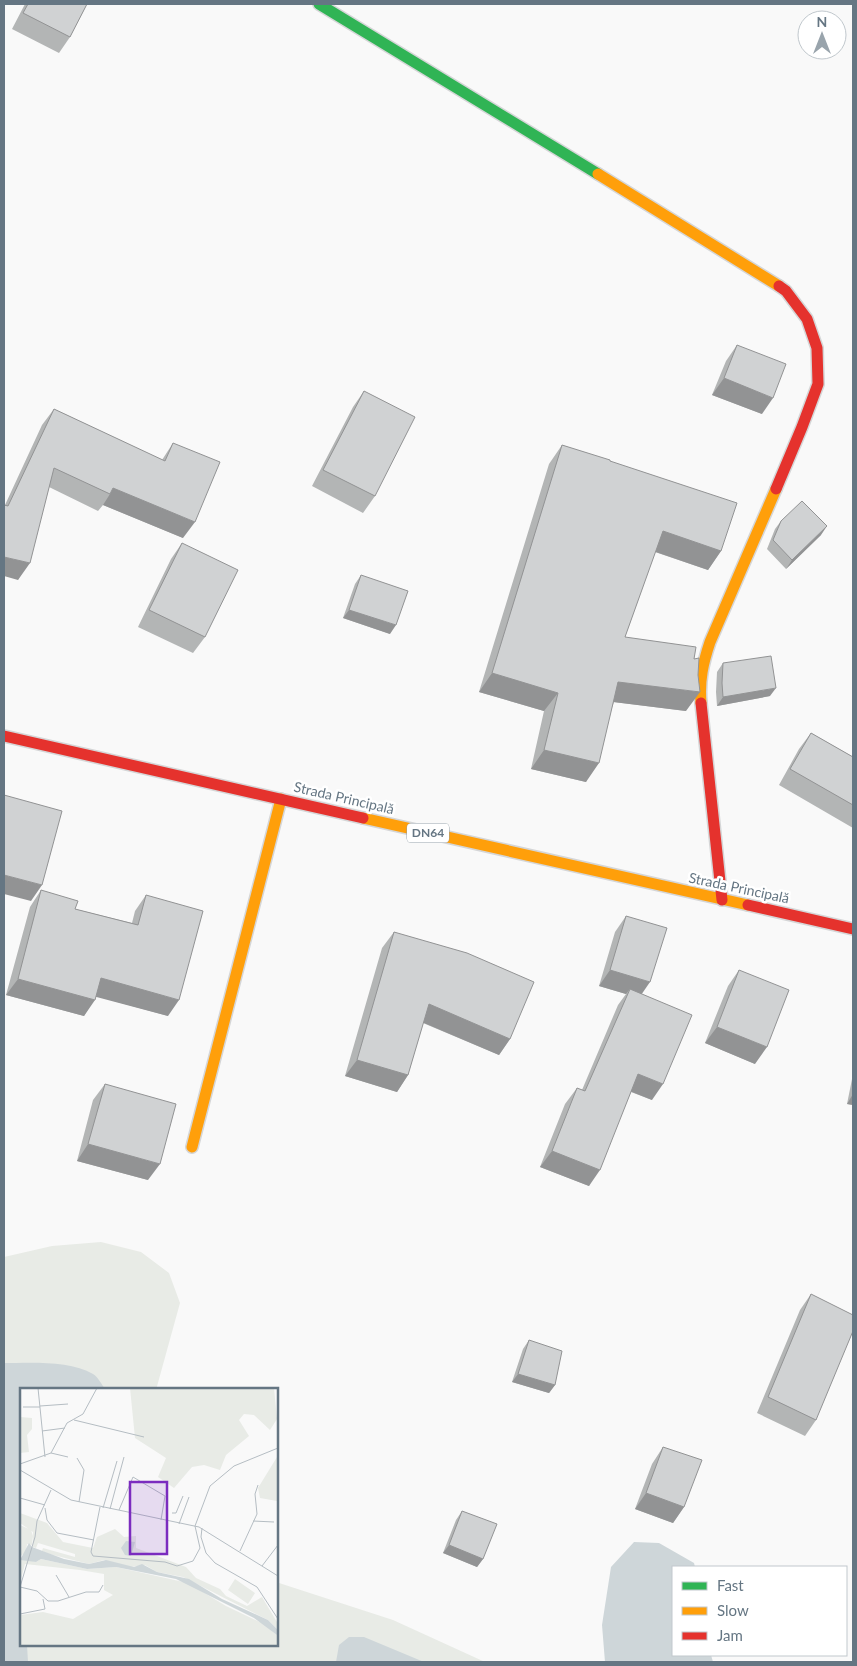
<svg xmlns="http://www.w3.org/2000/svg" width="857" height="1666" font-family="Lato,sans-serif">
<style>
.green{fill:#e8ebe6}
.water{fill:#ced6d9}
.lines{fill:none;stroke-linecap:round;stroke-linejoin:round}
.fast-casing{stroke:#d5d6d7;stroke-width:14}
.slow-casing{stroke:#d5d6d7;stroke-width:14}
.jam-casing{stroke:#d5d6d7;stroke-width:14}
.fast{stroke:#30b455;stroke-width:11}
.slow{stroke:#ff9f0a;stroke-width:11}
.jam{stroke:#e5322d;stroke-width:11}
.wall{fill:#b3b5b5}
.shaded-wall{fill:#929394}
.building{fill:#d0d2d3;stroke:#929394}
.labels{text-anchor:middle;stroke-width:5;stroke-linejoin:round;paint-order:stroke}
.shield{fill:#fff;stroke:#939fa8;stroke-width:1}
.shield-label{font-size:12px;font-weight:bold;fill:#657683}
.street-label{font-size:14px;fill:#657683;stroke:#fff}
.inset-road{fill:none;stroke:#b5bdc3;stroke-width:1}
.view{fill:#7b2cbf;fill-opacity:0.15;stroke:#7b2cbf;stroke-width:2.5}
.inset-edge{fill:none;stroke:#657683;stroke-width:2.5}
</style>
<rect width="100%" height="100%" fill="#f9f9f9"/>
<path class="green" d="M 101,1242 L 141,1252 L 169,1273 L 180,1303 L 156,1390 L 21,1390 L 21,1645 L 276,1645 L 276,1582 L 393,1620 L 485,1662 L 4,1662 L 4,1257 L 52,1246 Z"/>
<path class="water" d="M 4,1363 C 30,1363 70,1360 93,1374 C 98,1377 102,1385 105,1389 L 21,1390 L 21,1645 L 27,1645 L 28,1662 L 4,1662 Z
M 634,1542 L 659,1543 L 694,1563 L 695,1567 L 673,1567 L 673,1655 L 711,1655 L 713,1662 L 605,1662 L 602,1625 L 611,1567 Z
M 349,1637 L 364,1637 L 424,1662 L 336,1662 L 339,1645 Z"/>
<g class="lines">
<g class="fast-casing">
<path id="fast" d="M 319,4 L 598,174"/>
</g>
<g class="slow-casing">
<path id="slow" d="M 598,174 L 779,286
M 701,703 C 699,680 703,663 710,642 L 776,489
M 363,818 L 748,905
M 192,1147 L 281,799"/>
</g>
<g class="jam-casing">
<path id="jam" d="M 776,489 L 802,427 L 818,384 L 817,348 L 807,319 L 786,291 L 779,286
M 701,703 L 722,900
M 4,736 L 363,818
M 748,905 L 853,929"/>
</g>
<use href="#fast" class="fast"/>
<use href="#slow" class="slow"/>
<use href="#jam" class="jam"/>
</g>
<path class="wall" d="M 25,4 L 87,4 L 70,37 L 59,53 L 12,29 Z
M 737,345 L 762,414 L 712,395 L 726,361 Z
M 364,391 L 375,496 L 363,513 L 312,486 L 353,407 Z
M 54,409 L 162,460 L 173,443 L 183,538 L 103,505 L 98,511 L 49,487 L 18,580 L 5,505 L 42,425 Z
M 562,445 L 610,461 L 721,551 L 708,570 L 655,552 L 625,637 L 686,711 L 614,702 L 586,782 L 531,769 L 544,711 L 479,692 L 549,464 Z
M 781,521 L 821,535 L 786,569 L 767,549 L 775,529 Z
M 182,543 L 205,637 L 193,653 L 138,627 L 171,559 Z
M 361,575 L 390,634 L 343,618 L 355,584 Z
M 723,663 L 770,696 L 717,706 L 716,692 L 717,672 Z
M 811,733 L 853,757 L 853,828 L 779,785 L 799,749 Z
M 41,890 L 75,909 L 132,923 L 135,911 L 146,895 L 168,1016 L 96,996 L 84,1016 L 6,995 L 30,907 Z
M 626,916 L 642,994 L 652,1100 L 631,1092 L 589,1186 L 540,1167 L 565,1104 L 577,1088 L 582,1090 L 618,1005 L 626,994 L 599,986 L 615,932 Z
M 394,932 L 510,1039 L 499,1055 L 423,1023 L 408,1075 L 397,1092 L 345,1076 L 382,948 Z
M 739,970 L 755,1064 L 705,1043 L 728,986 Z
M 853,1074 L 853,1105 L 847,1104 Z
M 105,1084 L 148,1180 L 77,1161 L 93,1100 Z
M 811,1294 L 816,1420 L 805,1436 L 757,1413 L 800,1310 Z
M 529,1340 L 555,1385 L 549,1393 L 512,1382 L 523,1349 Z
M 663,1447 L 684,1507 L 673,1523 L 635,1509 L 652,1464 Z
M 462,1511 L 483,1559 L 477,1567 L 443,1553 L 456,1520 Z"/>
<path class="shaded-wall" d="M 724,378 L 773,398 L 762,414 L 712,395 Z
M 113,488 L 195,522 L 183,538 L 103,505 L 110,494 Z
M 827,526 L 821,535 L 786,569 L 792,560 Z
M 663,531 L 721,551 L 708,570 L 650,550 Z
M 4,557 L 30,563 L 18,580 L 4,576 Z
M 349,610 L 396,625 L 390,634 L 343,618 Z
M 492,673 L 558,693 L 544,711 L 479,692 Z
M 618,682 L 700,692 L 686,711 L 605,701 Z
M 776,688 L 770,696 L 717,706 L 723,697 Z
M 544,750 L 599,763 L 586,782 L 531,769 Z
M 4,875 L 42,885 L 31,901 L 4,894 Z
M 610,970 L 650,982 L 639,998 L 630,989 L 626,994 L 599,986 Z
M 101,978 L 179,1000 L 168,1016 L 89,995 Z
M 18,979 L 95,1000 L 84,1016 L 6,995 Z
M 429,1004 L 510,1039 L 499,1055 L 417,1020 Z
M 717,1027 L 767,1047 L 755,1064 L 705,1043 Z
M 357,1060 L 408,1075 L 397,1092 L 345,1076 Z
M 638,1074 L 663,1084 L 652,1100 L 627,1090 Z
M 853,1094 L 853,1105 L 847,1104 Z
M 88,1144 L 160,1164 L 148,1180 L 77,1161 Z
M 552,1151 L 600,1170 L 589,1186 L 540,1167 Z
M 518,1374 L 555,1385 L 549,1393 L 512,1382 Z
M 646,1493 L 684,1507 L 673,1523 L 635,1509 Z
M 449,1545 L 483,1559 L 477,1567 L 443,1553 Z"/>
<path class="building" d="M 28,4 L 87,4 L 70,37 L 23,13 Z
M 737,345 L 786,364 L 773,398 L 724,378 Z
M 364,391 L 415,417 L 375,496 L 323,470 Z
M 54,409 L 165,461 L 173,443 L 220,462 L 195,522 L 113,488 L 110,494 L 54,468 L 30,563 L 4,557 L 4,505 L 8,506 Z
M 562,445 L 610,460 L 610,461 L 737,503 L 721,551 L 663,531 L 625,637 L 696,647 L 694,659 L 699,658 L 698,675 L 700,692 L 618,682 L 599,763 L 544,750 L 558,693 L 492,673 Z
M 802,501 L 827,526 L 792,560 L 773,540 L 781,521 Z
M 182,543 L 238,570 L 205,637 L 149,610 Z
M 361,575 L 408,591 L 396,625 L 349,610 Z
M 771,656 L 776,688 L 723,697 L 722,683 L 723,663 Z
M 811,733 L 853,757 L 853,805 L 790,769 Z
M 4,795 L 62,811 L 42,885 L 4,875 Z
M 41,890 L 78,901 L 75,909 L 138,925 L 146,895 L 203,911 L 179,1000 L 101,978 L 95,1000 L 18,979 Z
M 626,916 L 667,928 L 650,982 L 610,970 Z
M 394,932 L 467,953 L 534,982 L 510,1039 L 429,1004 L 408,1075 L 357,1060 Z
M 739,970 L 789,990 L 767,1047 L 717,1027 Z
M 630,989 L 692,1015 L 663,1084 L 638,1074 L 600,1170 L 552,1151 L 577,1088 L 585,1091 Z
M 105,1084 L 176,1104 L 160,1164 L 88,1144 Z
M 811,1294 L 853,1315 L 853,1331 L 816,1420 L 768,1397 Z
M 529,1340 L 562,1351 L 555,1385 L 518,1374 Z
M 663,1447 L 702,1460 L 684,1507 L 646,1493 Z
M 462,1511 L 497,1524 L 483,1559 L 449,1545 Z"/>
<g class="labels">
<rect class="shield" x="407" y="823.5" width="42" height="19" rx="4"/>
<g class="shield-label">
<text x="428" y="837">DN64</text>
</g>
<g class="street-label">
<text transform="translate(344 798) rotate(13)" y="5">Strada Principală</text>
<text transform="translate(739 888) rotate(12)" y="5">Strada Principală</text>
</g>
</g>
<g transform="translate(20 1388)">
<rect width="258" height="258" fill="#f9f9f9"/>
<path d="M 110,0 L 254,0 L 257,31 L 250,42 L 234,27 L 224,26 L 219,32 L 229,48 L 206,67 L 200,82 L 184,77 L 172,79 L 154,100 L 138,89 L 146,70 L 115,50 ZM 0,29 L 12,30 L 12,41 L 7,47 L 9,64 L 0,65 ZM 257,69 L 257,113 L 240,110 L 238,100 ZM 0,125 L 27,135 L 43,154 L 73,160 L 77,149 L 95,141 L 104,149 L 116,148 L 116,160 L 166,179 L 176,190 L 200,201 L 206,208 L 227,218 L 242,209 L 257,234 L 257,241 L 248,232 L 163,189 L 137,184 L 125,177 L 111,179 L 84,172 L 69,176 L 29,166 L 22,163 L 23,160 L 55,169 L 55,166 L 18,155 L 16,160 L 13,159 L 13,144 L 0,135 ZM 0,137 L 11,142 L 13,148 L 12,157 L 7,156 L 6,165 L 0,168 ZM 5,171 L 16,174 L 21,171 L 67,181 L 96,179 L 168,195 L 206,218 L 244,236 L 257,247 L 257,257 L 0,257 L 0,227 L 23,224 L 53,231 L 93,207 L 84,202 L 84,186 L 60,182 L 5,176 L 0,195 L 0,172 ZM 215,191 L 235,205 L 228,216 L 208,202 Z" fill="#e8ebe6"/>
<path d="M 106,153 L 115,154 L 111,168 L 105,167 L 101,160 ZM 9,155 L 12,159 L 44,171 L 69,176 L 86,172 L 114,179 L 122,176 L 137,184 L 169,191 L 202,211 L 248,232 L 257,241 L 257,247 L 234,230 L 156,191 L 96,179 L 67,181 L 21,171 L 16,174 L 0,172 Z" fill="#ced6d9"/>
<path class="inset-road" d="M 18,0 L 25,69M 20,18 L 48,16M 3,19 L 20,19M 54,32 L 124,49M 22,43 L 45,40M 31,65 L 48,69M 57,70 L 64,82 L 59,114M 0,76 L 31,65 L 47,35 L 63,26 L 77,0M 0,82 L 51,112 L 179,139 L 258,188M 0,110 L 25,117M 80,119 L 71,164 L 73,168 L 145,174 L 157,178 L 173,173 L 180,160 L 175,138 L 190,98 L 214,78 L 258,60M 25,120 L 27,132 L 37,145 L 74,152M 83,120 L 97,73M 90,121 L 104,69M 99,122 L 113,89 L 145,108 L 141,132M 152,125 L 156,125 L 163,108M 233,133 L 254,134M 159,136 L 169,109M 182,140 L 181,149 L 186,165 L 195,175 L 237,199 L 258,231M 220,163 L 237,126 L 235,106 L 238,97M 242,178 L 258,157M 36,187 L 49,209M 0,199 L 15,149 L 17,133 L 31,102M 0,199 L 17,203 L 28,213 L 38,213 L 66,204 L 79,204 L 83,197M 0,226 L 25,221 L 23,211"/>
<path class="view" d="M 110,94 L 147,94 L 147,166 L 110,166 Z"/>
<rect width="258" height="258" class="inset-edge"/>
</g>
<rect width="857" height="1666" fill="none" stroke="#657683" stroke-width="10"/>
<rect x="672" y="1566" width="175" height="90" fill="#ffffff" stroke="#c1c8cd"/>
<rect x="682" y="1582" width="25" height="8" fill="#30b455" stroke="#c1c8cd"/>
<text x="717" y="1591" font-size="15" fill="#657683">Fast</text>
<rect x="682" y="1607" width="25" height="8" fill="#ff9f0a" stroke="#c1c8cd"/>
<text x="717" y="1616" font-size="15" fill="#657683">Slow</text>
<rect x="682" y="1632" width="25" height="8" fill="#e5322d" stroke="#c1c8cd"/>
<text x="717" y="1641" font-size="15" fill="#657683">Jam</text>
<g transform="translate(822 35)"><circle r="24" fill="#ffffff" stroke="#c1c8cd"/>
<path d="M0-4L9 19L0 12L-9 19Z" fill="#99a4ac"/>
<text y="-8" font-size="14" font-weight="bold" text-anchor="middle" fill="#657683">N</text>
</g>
</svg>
